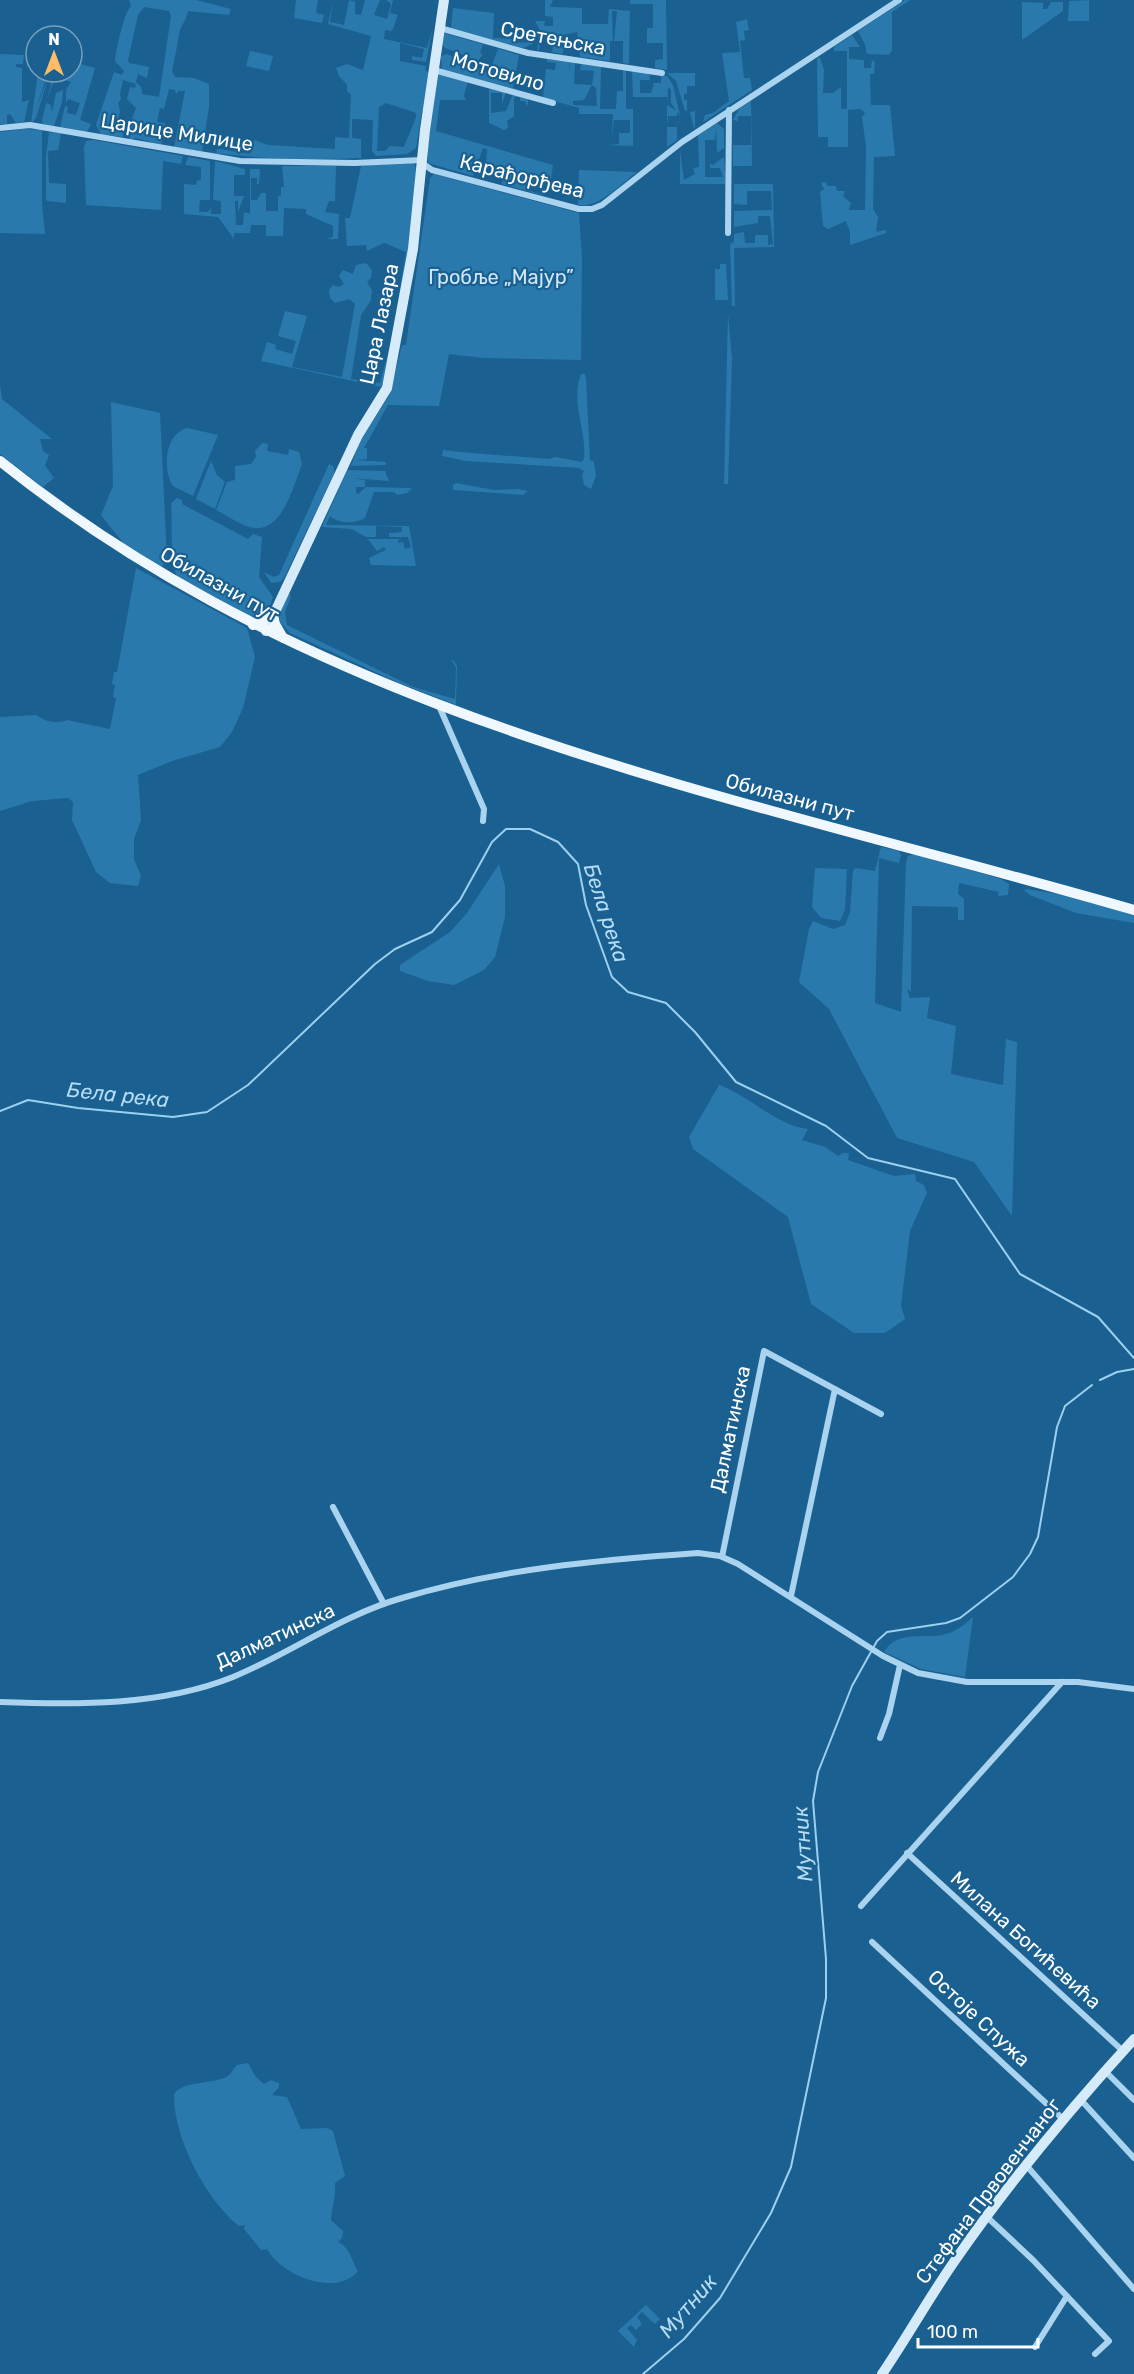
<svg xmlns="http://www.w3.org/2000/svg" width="1134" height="2374" font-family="Rubik,sans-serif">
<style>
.green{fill:#2a79ad;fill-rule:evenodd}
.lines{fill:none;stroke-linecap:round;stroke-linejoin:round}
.stream{stroke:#9bd0f1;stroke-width:2}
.street{stroke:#a9d3ef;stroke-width:6}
.secondary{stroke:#d6ebfa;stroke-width:10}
.primary{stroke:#f0f8ff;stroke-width:10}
.labels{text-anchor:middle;stroke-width:4.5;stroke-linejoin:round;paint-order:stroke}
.street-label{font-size:20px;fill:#fff;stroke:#1a6091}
.park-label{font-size:20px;fill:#cfe9fb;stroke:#1a6091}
.water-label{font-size:21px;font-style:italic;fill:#b5dcf6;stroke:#1a6091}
</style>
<rect width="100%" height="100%" fill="#1a6091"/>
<path class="green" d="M 129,0 L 196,0 L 231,9 L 229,15 L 188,11 C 187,19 181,25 179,34 C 177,47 175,58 172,71 L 175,77 L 194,78 L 209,84 L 209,107 L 202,152 L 216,154 L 217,149 L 220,149 L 250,154 L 254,140 L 268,145 L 335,149 L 335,137 L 349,138 L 351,94 L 347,92 L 347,85 L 339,76 L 336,68 L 347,64 L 363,70 L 371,36 L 328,24 L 333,0 L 330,22 L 344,25 L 349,0 L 355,2 L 355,14 L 361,15 L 365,0 L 380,0 L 374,15 L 387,19 L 391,4 L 386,0 L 393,0 L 390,13 L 398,15 L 392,31 L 385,30 L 384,39 L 427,48 L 433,27 L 426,62 L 412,60 L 412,56 L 422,58 L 424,49 L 400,43 L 400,61 L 426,66 L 425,70 L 430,74 L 440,74 L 468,82 L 465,91 L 469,92 L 465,91 L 464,96 L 466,100 L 440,100 L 436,131 L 553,165 L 551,179 L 538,175 L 536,182 L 529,180 L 527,190 L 541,194 L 545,184 L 542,195 L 502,184 L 505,170 L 486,164 L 487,149 L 483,148 L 473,176 L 428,163 L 428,108 L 422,111 L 416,148 L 407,154 L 376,156 L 372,151 L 373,120 L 352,119 L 352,138 L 361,139 L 361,158 C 298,161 236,158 174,147 L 185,91 L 178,91 L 176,94 L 175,90 L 169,89 L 164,109 L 160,108 L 157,122 L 165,123 L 161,145 L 136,138 L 130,140 L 127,132 L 136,108 L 127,99 L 130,87 L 135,88 L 136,84 L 123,80 L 120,94 L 121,99 L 118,103 L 120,111 L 117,127 L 113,129 L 123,131 L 123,137 L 101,134 L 96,125 L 114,72 L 122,75 L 124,71 L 115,61 C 116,50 124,12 131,6 ZM 144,7 L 169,11 L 171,16 L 159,97 L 142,94 L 141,87 L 136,82 L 138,74 L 147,78 L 149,67 L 129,63 L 128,60 L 138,15 ZM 386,103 L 416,113 L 416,117 L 404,147 L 390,146 L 385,151 L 377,151 L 379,107 Z
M 296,0 L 318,0 L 316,13 L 324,15 L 322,23 L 294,18 Z
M 545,0 L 553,0 L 550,7 L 582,8 L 582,24 L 608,24 L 609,9 L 630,11 L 629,64 L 623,63 L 623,41 L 614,41 L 617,11 L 612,11 L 613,41 L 610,41 L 610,61 L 580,57 L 577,32 L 563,35 L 563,41 L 567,41 L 563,45 L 563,54 L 552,52 L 554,39 L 541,37 L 539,50 L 537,50 L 541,32 L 535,21 L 545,21 L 544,26 L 553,26 L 553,17 L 545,16 Z
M 630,0 L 666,0 L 667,70 L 655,68 L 655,60 L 663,59 L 663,43 L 647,43 L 647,28 L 653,28 L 653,4 L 630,4 Z
M 905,0 L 910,0 L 892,12 L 892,50 L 889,55 L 867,54 L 865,44 L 858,31 Z
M 1089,0 L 1089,21 L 1068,21 L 1069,1 Z
M 1022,2 L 1043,3 L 1043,9 L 1047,9 L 1051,2 L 1063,2 L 1063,11 L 1022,40 Z
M 453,8 L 494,13 L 493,38 L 512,39 L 512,43 L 533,42 L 533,44 L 523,48 L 451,28 Z
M 747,19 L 749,30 L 744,31 L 745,40 L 740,41 L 744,78 L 750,78 L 752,90 L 703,122 L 705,115 L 713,113 L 729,101 L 722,53 L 740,52 L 736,22 Z
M 444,33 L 519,55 L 513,88 L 543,97 L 546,69 L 555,70 L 556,63 L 547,62 L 547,59 L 569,62 L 569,71 L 570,62 L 575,63 L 574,84 L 592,85 L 584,100 L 573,101 L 573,105 L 597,106 L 596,88 L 592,85 L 594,71 L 580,70 L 581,64 L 601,67 L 600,109 L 616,109 L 617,91 L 623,91 L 623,70 L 626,70 L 626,109 L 633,109 L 633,146 L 607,145 L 619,144 L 619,133 L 630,133 L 630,120 L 614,120 L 612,138 L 613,114 L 579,114 L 579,108 L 572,106 L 442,70 L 441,56 L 447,54 L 489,73 L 498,49 L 483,44 L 480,53 L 483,54 L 478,61 L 445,48 L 442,44 Z
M 852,35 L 860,47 L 849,47 L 849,59 L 864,60 L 864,68 L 871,68 L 872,60 L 875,62 L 874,74 L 870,74 L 871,105 L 890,105 L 895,156 L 874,157 L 873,209 L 878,217 L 876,232 L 886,230 L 886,233 L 850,245 L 850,232 L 846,221 L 828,229 L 823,226 L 820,192 L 824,189 L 821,183 L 825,182 L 828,186 L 836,186 L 837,191 L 845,191 L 843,196 L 851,203 L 849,210 L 865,210 L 866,147 L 862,117 L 865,113 L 861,109 L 848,110 L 848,147 L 828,147 L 828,137 L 818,137 L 817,58 L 820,58 L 824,70 L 823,93 L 833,93 L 841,87 L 841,109 L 847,109 L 847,51 L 834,51 L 834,47 Z
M 250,51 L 273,56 L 269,71 L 246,66 Z
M 0,54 L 24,55 L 23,64 L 16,64 L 16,67 L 22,68 L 22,102 L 29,100 L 24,122 L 16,123 L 10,114 L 7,115 L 7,124 L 0,124 Z
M 72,62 L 95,68 L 80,120 L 91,124 L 87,132 L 60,127 L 65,106 L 68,107 L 67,113 L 76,115 L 80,103 L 68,99 L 66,104 L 66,90 L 71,82 L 55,77 L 46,103 L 51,105 L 52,112 L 56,93 L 63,90 L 62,102 L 54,126 L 43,124 L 42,120 L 54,72 L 72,72 Z
M 632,71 L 649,73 L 650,80 L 640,80 L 640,93 L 651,93 L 654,84 L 652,83 L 661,83 L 661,75 L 667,76 L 673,85 L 680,116 L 671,103 L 671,89 L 668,88 L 667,105 L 677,111 L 677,116 L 668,116 L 667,127 L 677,127 L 677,140 L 667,147 L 667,97 L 633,97 Z
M 38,72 L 48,72 L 36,110 L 50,72 L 36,118 L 31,123 Z
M 667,73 L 695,73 L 695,127 L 694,128 L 690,112 L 695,111 L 695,86 L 687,86 L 687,94 L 684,94 L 684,100 L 687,100 L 687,111 L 685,111 L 676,81 Z
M 491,88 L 506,92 L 502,104 L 502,93 L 491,93 L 491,113 L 506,111 L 513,94 L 528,98 L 528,106 L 524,101 L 520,101 L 520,97 L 514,97 L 514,116 L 507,121 L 508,128 L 504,130 L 489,123 L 489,89 Z
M 751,101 L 752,166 L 733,166 L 733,145 L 751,145 L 751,116 L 738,116 L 738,121 L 733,120 L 739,109 Z
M 717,123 L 724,129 L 724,148 L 717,153 L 716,127 L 715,140 L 705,140 L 705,177 L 723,177 L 720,168 L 710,168 L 710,164 L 713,165 L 724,157 L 726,184 L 680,184 L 680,150 L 684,180 L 695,174 L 693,168 L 699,167 L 698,135 Z
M 23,129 L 42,130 L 42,204 L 45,234 L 0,233 L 0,132 Z
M 49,132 L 61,133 L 58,150 L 48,151 L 49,183 L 66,184 L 66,203 L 47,201 L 46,199 L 46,157 Z
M 94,140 L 183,156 L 181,164 L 163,161 L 161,210 L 86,205 L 84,147 L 86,141 Z
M 188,157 L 210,161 L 210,200 L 200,200 L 199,212 L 208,212 L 211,208 L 211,214 L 221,214 L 221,201 L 213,200 L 215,161 L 245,169 L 245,175 L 234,175 L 234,196 L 244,196 L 238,212 L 238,201 L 235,201 L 236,225 L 243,225 L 244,212 L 250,214 L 250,169 L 260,169 L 259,184 L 257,184 L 257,178 L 251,178 L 251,200 L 257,200 L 261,193 L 266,193 L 266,211 L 278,211 L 278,196 L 281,196 L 281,187 L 284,187 L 282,166 L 336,166 L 335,201 L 329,201 L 325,212 L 339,214 L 338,239 L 327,239 L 333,237 L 333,226 L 306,214 L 306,209 L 284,208 L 283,236 L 266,236 L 266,225 L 251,225 L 250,233 L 234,233 L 234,239 L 218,217 L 184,214 L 184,184 L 196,185 L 197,181 L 201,180 L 201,167 L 185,165 Z
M 409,161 L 414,163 C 424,177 394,363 381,387 L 261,361 L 267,342 L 276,345 L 275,349 L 292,354 L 296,341 L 278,336 L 285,311 L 307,316 L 292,367 L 342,377 L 355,304 L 349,299 L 335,303 L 330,298 L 329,290 L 333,285 L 339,287 L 344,284 L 339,276 L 343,270 L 353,274 L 356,265 L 366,263 L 372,270 L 371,278 L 367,282 L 372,290 L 371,300 L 361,315 L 351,379 L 380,383 L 391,343 L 406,252 L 384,243 L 367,251 L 366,245 L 347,246 L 345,218 L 350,218 L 361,166 Z
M 579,170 L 637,172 C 622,183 598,209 578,205 Z
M 434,174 L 579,213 L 582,259 L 581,360 L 483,358 L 449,354 L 439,406 L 388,405 L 364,448 L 367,448 L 367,459 L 355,460 L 386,462 L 386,465 L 351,466 L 359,443 L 390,394 L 402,345 L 406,345 L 430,178 Z
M 734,184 L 773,184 L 774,247 L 734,248 L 735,306 L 732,306 L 730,244 L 734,242 L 734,234 L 744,232 L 745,243 L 755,243 L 755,235 L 768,235 L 768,245 L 773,244 L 770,216 L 758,216 L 758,223 L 734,227 L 734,211 L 772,210 L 771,191 L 747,191 L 747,205 L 734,204 Z
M 720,264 L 726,264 L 728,300 L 715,300 L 715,269 L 720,269 Z
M 728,314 L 732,359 L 728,484 L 724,484 Z
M 581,374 L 585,374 L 586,379 L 590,460 L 594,462 L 596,476 L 591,489 L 584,485 L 582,475 L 584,471 L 579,468 L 466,461 L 442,456 L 443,450 C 476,454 513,456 549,459 L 556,457 L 581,462 L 584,459 C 587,430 570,404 581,374 Z
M 0,385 L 2,399 L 52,439 L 40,439 L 43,451 L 49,455 L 45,465 L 54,478 L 43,487 L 0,454 Z
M 111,402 L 160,413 L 167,559 L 163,566 L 159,566 L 124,544 L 101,515 L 113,486 Z
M 187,428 L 218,435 L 193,496 L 173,486 C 162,469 165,434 187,428 Z
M 262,443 L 268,444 L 267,451 L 288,455 L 289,449 L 299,452 L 302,464 C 294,484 283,531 255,528 C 242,527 227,515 216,510 L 227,482 L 235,480 L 235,466 L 251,464 L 256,457 L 255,451 Z
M 211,461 L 217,475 L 225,482 L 215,509 L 196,499 Z
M 329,464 L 334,467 L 334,474 L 284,578 L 280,582 L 271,583 L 264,572 L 274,577 L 279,575 Z
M 347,470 L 385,471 L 389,481 L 352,478 L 365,480 L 365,487 L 356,487 L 356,493 L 358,494 L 366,487 L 412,488 L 407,493 L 397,495 L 394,492 L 374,492 L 365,518 C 354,524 339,524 330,516 L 326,525 L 409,526 L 416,566 L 371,565 L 369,558 L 386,550 L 384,547 L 377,551 L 368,539 L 403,539 L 398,540 L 398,543 L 403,542 L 405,549 L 411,547 L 408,537 L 389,537 L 389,533 L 402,532 L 402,527 L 376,526 L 376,537 L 366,537 L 352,529 L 322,527 Z
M 456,483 L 494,490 L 518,489 L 528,491 L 523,495 L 453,490 L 453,485 Z
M 177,498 L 182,500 L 182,504 L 248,539 L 253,534 L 262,537 L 259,577 L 273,597 L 269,608 L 262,615 L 249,616 L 177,578 C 169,553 173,526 171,503 Z
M 136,568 L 247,628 L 255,657 L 243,708 L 232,732 L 220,747 L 172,761 L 138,775 L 141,820 L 134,839 L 134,859 L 141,876 L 138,886 L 110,883 L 96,872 L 72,820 L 73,802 L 68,798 L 32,801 L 0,811 L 0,717 L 37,715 C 44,722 58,724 67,720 L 110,729 L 116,698 L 113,697 L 115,685 L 112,684 L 114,672 L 117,672 Z
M 288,592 L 291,596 L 285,612 L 287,625 L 413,687 L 455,699 L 456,667 L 451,660 L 454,661 L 457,666 L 456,705 L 397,682 L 290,633 L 280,622 L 279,615 Z
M 881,847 L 899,851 L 901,855 L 899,863 L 879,858 L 875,1003 L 901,1012 L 906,862 L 908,856 L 915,854 L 1001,879 L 1009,884 L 1008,895 L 998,896 L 999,892 L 959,883 L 958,894 L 964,899 L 964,920 L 958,920 L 958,907 L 912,906 L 911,992 L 907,989 L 910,998 L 930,997 L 927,1018 L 956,1026 L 951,1074 L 1003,1085 L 1006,1039 L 1017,1042 L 1012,1216 L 974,1162 L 897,1138 L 829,1009 L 799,982 L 809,929 L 813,921 L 833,929 L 845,925 L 850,912 L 853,871 L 855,868 L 875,871 Z
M 499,864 L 505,886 L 505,917 L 495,957 L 484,970 L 454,985 L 428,981 L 400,971 L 400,965 L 450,932 L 467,913 Z
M 815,868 L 847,869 L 845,910 L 840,921 L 821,918 L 812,907 Z
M 1027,889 L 1065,895 L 1134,914 L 1134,923 L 1076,913 L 1030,895 L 1024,890 Z
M 719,1085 C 750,1096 776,1125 808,1129 L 802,1140 L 825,1147 L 838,1156 L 843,1153 L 849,1153 L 848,1160 L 894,1176 L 915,1174 L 916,1181 L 924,1185 L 927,1193 L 910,1231 L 901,1306 L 905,1319 L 885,1333 L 854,1333 L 811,1304 L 788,1217 L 693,1149 L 689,1137 Z
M 973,1617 L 965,1677 L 921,1669 L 884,1652 C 898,1628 927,1641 949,1633 C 958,1630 966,1623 973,1617 Z
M 248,2063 L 255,2076 L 264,2084 L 271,2080 L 279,2083 L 279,2087 L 272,2095 L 287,2097 L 301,2129 L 327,2128 L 333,2131 L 345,2176 L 335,2183 C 336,2196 332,2207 331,2220 L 343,2231 L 342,2238 L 338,2242 C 350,2247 352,2262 358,2271 C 336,2298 281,2275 267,2249 L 261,2250 L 244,2229 L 245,2225 L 239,2226 C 205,2199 173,2136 174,2094 C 184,2080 213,2085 228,2076 C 232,2073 233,2069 237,2065 Z
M 646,2305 L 660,2319 L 655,2324 L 642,2312 L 637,2317 L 642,2324 L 636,2330 L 631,2325 L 627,2328 L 637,2340 L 634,2347 L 618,2331 Z"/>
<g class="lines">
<path class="stream" d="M 0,1111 L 28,1100 L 78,1108 L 173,1117 L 207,1112 L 248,1085 L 375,964 L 395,949 L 432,932 L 460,900 L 492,842 L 506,829 L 530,829 L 558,842 L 578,864 L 586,905 L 612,977 L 628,992 L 666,1003 L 695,1032 L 736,1082 L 826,1126 L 868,1158 L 955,1179 L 1020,1274 L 1098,1317 L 1134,1358
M 1100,1380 L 1117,1372 L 1134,1369
M 643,2374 L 684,2339 L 720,2298 L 771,2213 L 791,2167 L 826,1998 L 826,1959 L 813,1801 L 818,1772 L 852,1686 L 877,1641 L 887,1632 L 946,1623 L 960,1618 L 1013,1577 L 1030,1554 L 1038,1537 L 1057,1427 L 1065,1406 L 1092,1385"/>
<path class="street" d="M 440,28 L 528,53 L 662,73
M 434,70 L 553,103
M 0,128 L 30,125 L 240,161 L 355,163 L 422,160
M 422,163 L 432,170 L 579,209 L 592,209 L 602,205 L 682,142 L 899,0
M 728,233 L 729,110
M 439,706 L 484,809 L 483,821
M 333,1507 L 384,1604
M 722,1557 L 764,1351 L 881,1414
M 791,1596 L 835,1389
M 0,1702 C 77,1705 161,1706 233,1677 C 291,1653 342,1615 402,1598 C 498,1569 599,1560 698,1553 L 720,1556 L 738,1564 L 883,1656 L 918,1673 L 967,1682 L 1078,1682 L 1134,1689
M 880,1738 L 889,1714 L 900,1665
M 907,1853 L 1123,2051
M 861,1906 L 1062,1682
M 872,1942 L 1063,2119
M 1105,2071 L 1134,2100
M 1080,2099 L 1134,2158
M 1026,2165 L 1134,2289
M 987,2217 L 1033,2260 L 1109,2341 L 1095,2354
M 1035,2347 L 1067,2296"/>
<path class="secondary" d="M 266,631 L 358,435 L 387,388 L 413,249 L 425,130 L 444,0
M 882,2374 C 908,2336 930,2296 956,2259 C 1010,2181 1070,2109 1134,2039"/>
<path class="primary" d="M 0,461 C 328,725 741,796 1134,910
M 253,625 L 273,615 L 275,624 L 283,638"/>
</g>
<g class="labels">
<g class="street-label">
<text transform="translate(553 38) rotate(11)" y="7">Сретењска</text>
<text transform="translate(498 71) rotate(16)" y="7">Мотовило</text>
<text transform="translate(177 132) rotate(9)" y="7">Царице Милице</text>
<text transform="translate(522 176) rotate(14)" y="7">Карађорђева</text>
<text transform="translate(379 324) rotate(-78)" y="7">Цара Лазара</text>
<text transform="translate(220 584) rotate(29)" y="7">Обилазни пут</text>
<text transform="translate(790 797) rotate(15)" y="7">Обилазни пут</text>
<text transform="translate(730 1429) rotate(-78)" y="7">Далматинска</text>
<text transform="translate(275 1636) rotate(-25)" y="7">Далматинска</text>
<text transform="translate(1026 1940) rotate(42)" y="7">Милана Богићевића</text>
<text transform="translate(979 2018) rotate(43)" y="7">Остоје Спужа</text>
<text transform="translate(988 2191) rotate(-53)" y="7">Стефана Првовенчаног</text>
</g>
<g class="park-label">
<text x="501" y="284">Гробље „Мајур”</text>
</g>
<g class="water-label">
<text transform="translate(606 913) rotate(72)" y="7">Бела река</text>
<text transform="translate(118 1095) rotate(6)" y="7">Бела река</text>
<text transform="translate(803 1844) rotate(-94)" y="7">Мутник</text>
<text transform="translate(688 2306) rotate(-49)" y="7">Мутник</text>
</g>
</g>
<g transform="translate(54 54)"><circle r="28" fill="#1a6091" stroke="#76a0bd" stroke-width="1.5"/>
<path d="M0-4.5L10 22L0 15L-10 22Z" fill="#ffbc66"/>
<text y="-9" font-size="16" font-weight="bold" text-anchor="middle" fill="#ffffff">N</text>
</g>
<path d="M918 2338v9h120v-9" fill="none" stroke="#ffffff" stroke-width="3"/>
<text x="927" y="2338" font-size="18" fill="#ffffff" stroke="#1a6091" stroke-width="4.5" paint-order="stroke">100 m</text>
</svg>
